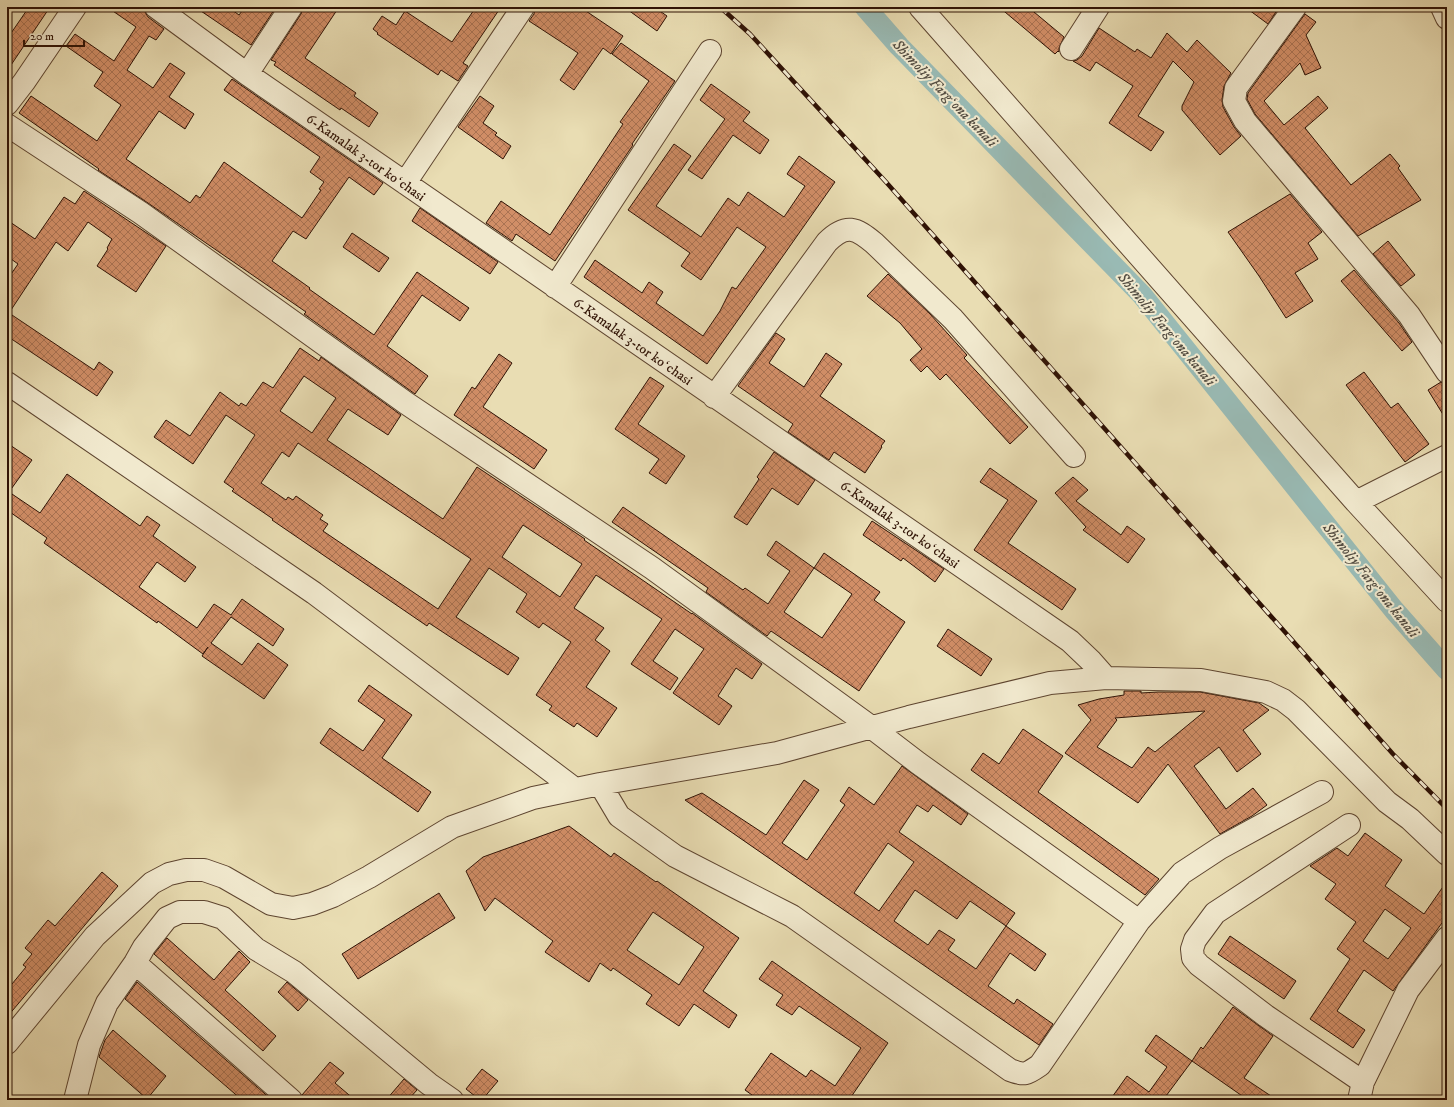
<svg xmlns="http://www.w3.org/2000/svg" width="1454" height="1107" font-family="'IM FELL DW Pica',serif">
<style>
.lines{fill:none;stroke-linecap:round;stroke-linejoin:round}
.canal{stroke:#99bab4;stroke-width:21}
.building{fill:url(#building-cross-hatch);stroke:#2f1205;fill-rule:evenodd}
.minor-casing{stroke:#5e4530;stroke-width:24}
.minor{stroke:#f1e9ce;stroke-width:22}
.rail-casing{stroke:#2f1205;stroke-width:4.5}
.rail{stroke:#f1e9ce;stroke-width:3;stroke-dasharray:9;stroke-linecap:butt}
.labels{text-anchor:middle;stroke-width:4;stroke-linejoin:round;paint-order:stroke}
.street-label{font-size:14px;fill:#2f1205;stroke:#f1e9ce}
.water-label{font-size:15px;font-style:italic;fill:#544d42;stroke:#f1e9ce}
</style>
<defs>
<pattern id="building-cross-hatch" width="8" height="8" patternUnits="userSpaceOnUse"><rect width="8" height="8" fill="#d18e67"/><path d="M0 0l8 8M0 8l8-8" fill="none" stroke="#aa7353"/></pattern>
</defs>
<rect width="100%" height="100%" fill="#e9ddb3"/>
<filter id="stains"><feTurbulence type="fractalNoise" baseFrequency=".005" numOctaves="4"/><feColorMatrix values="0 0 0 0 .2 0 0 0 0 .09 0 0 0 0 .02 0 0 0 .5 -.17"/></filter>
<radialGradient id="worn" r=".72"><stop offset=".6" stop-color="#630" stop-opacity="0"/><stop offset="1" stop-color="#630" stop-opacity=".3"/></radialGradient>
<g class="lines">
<path class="canal" d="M 865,7 L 899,46 L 1142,295 L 1394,610 L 1447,670"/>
</g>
<path class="building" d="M 29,7 L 50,7 L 7,71 L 7,39 Z
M 107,7 L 144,7 L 145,12 L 148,17 L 164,29 L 156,40 L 149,36 L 127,70 L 153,88 L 170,63 L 185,73 L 169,97 L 194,114 L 185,129 L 159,111 L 126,159 L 190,203 L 196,195 L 200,198 L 224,162 L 302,218 L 321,190 L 319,189 L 324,182 L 310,172 L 320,157 L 224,90 L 232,79 L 383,183 L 374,195 L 349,177 L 306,239 L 293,231 L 272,261 L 310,288 L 309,289 L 374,335 L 417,272 L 469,308 L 460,321 L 422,295 L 387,346 L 428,376 L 415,394 L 304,314 L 306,312 L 148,203 L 98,170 L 99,169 L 19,113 L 31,96 L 97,141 L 121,105 L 94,86 L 103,72 L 66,46 L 75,34 L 114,61 L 136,27 Z
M 195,7 L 228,7 L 239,15 L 245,7 L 276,7 L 251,45 Z
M 303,7 L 339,7 L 305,58 L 356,93 L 354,96 L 378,113 L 369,127 L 341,108 L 340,110 L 274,65 L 276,62 L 271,60 L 301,14 Z
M 476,7 L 501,7 L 463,63 L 468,66 L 458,81 L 441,70 L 438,75 L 377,34 L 378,33 L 373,29 L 382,16 L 396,25 L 405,11 L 452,42 Z
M 535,7 L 580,7 L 623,36 L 611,54 L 603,48 L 574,90 L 560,80 L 578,53 L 529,21 L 534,14 Z
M 624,7 L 654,7 L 667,16 L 657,31 Z
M 999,7 L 1028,7 L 1064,37 L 1059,48 L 1059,52 L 1058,51 L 1055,54 Z
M 1245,7 L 1276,7 L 1278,9 L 1268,24 Z
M 1305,14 L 1316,22 L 1306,35 L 1321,68 L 1305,75 L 1300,63 L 1264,101 L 1284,125 L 1318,96 L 1328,108 L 1305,128 L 1351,185 L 1390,154 L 1400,166 L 1398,168 L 1421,200 L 1358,236 L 1255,114 L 1247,99 L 1248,93 Z
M 1099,28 L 1135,52 L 1137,49 L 1151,58 L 1167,33 L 1187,52 L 1197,40 L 1231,73 L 1224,86 L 1222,100 L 1223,107 L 1234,127 L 1241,136 L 1220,155 L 1182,110 L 1182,106 L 1194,82 L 1173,61 L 1138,116 L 1164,132 L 1151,151 L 1109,123 L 1133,86 L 1096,62 L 1090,71 L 1073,61 L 1077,60 L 1082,56 Z
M 621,43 L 675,81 L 632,144 L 633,145 L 555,261 L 516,234 L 512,241 L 486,223 L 501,201 L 550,235 L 623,124 L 620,122 L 649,81 L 612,54 Z
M 711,84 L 750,112 L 743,121 L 769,140 L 760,154 L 733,135 L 702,179 L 688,170 L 725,119 L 700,100 Z
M 480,96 L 494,106 L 483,123 L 497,133 L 495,135 L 511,146 L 503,159 L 458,127 Z
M 674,144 L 691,156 L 656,206 L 701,237 L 728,198 L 739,206 L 748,192 L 784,217 L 805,186 L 787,174 L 799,156 L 835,182 L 707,364 L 584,277 L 595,260 L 642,293 L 649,282 L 663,292 L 656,303 L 703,336 L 720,311 L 732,287 L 736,289 L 766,247 L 737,227 L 701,280 L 681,266 L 690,253 L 628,210 Z
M 84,191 L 166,246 L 136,292 L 97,266 L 108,249 L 107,248 L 112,239 L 88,222 L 68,251 L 56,242 L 9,313 L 94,370 L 99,362 L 113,372 L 97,396 L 7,336 L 7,280 L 18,264 L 7,256 L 7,220 L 35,239 L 64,197 L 75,204 Z
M 1290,194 L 1322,232 L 1308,243 L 1318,259 L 1295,273 L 1313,301 L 1286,318 L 1259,276 L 1228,232 Z
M 420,208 L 498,262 L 490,274 L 412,221 Z
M 352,233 L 389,258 L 379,272 L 343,247 Z
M 1388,241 L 1415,275 L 1401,286 L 1373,254 Z
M 1354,270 L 1399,323 L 1412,342 L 1402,351 L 1341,281 Z
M 888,274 L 930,314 L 967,355 L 964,358 L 1028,427 L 1010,444 L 946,374 L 940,380 L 927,366 L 921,372 L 910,360 L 922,349 L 900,323 L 867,296 Z
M 776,333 L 785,339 L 769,363 L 804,387 L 826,353 L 842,364 L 820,396 L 885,441 L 881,446 L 882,447 L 865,473 L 834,452 L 829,460 L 788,432 L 793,424 L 738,386 Z
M 300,348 L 319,361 L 321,357 L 401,415 L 388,435 L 348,409 L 327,440 L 367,467 L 443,519 L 477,467 L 585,539 L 584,540 L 692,614 L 692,613 L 762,664 L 752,679 L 736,668 L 718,696 L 732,706 L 719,725 L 673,693 L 704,649 L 675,629 L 653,661 L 678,678 L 670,690 L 631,664 L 662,619 L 596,575 L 574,608 L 604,628 L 595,640 L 610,651 L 586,687 L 617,708 L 597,737 L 577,723 L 574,727 L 549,710 L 552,706 L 536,695 L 571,642 L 543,623 L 539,628 L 516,612 L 527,594 L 489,568 L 456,617 L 519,658 L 508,675 L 429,623 L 427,626 L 272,520 L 273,519 L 232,491 L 234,489 L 224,482 L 255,435 L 226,415 L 193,464 L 154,437 L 166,420 L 190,436 L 220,392 L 239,406 L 241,403 L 246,406 L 263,382 L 273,388 ZM 304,376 L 336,398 L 312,433 L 280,411 ZM 298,443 L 471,559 L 438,609 L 323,531 L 328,524 L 320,519 L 323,515 L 296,496 L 293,500 L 288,497 L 286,500 L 261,483 L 282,452 L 289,457 ZM 523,525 L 582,564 L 560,597 L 502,557 Z
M 499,354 L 512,363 L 483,407 L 547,450 L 534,469 L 454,415 L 472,387 L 475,389 Z
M 1364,372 L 1391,408 L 1398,403 L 1429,444 L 1405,462 L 1346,385 Z
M 650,377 L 664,386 L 638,424 L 685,456 L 666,484 L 649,473 L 659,459 L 615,429 Z
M 1441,382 L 1447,384 L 1447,421 L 1428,390 Z
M 7,443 L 32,460 L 9,492 L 40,513 L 67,474 L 140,526 L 147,516 L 160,525 L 153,536 L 196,567 L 185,582 L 157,562 L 139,587 L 197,628 L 214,604 L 231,615 L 242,599 L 284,629 L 273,646 L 231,617 L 211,643 L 242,665 L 258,643 L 288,665 L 264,699 L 202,656 L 208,647 L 203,654 L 158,621 L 157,623 L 44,543 L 47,538 L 7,510 Z
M 774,452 L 815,480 L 798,505 L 772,488 L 747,525 L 734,517 L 759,479 L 757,477 Z
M 990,468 L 1037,501 L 1008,543 L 1076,589 L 1062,610 L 974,550 L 1008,500 L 980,482 Z
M 1073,477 L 1088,490 L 1076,501 L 1121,535 L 1127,526 L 1145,539 L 1128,563 L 1083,530 L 1086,527 L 1055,493 Z
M 623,507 L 743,590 L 745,588 L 768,604 L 790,571 L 767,555 L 776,541 L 814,568 L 824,553 L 880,592 L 874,600 L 905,622 L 859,691 L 771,631 L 767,636 L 706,592 L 708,588 L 612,522 ZM 814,568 L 852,594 L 822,638 L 784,612 Z
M 872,521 L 944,569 L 935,582 L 903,558 L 901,561 L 863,535 Z
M 948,629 L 992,659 L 981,676 L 937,646 Z
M 369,685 L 412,715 L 382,758 L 431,792 L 418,812 L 320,743 L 330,728 L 363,751 L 385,720 L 358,701 Z
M 1124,691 L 1141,691 L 1141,693 L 1158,692 L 1200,692 L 1259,703 L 1269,710 L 1243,730 L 1261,754 L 1237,772 L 1219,747 L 1194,766 L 1226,809 L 1253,788 L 1267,805 L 1252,816 L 1220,834 L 1168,764 L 1138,803 L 1065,753 L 1091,720 L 1078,705 L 1099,699 L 1124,695 ZM 1205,711 L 1155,752 L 1148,747 L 1132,768 L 1097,747 L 1117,720 L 1115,718 Z
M 1023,729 L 1063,756 L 1038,792 L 1159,879 L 1145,895 L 971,770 L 983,753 L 999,764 Z
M 902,766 L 968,814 L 961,825 L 933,805 L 928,812 L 917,805 L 899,832 L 1015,913 L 1006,926 L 1046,954 L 1035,971 L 1010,953 L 988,986 L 1014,1004 L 1017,999 L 1053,1024 L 1039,1045 L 685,800 L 702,793 L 766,835 L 804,780 L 819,790 L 782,843 L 807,860 L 845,805 L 840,801 L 849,787 L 874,805 ZM 888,843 L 914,862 L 879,911 L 854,893 ZM 915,890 L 957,919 L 970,901 L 1006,926 L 976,969 L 948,950 L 955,940 L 939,930 L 928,945 L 894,921 Z
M 569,826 L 611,857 L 614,853 L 656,882 L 657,881 L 739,938 L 703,991 L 737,1015 L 729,1028 L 694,1004 L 679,1026 L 646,1004 L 652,995 L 613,968 L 611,971 L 600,963 L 589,982 L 545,952 L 553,941 L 495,898 L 485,911 L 466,871 L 483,857 ZM 653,912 L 704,947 L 679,985 L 627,950 Z
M 1365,833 L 1402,860 L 1385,886 L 1424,914 L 1447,881 L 1447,916 L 1393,991 L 1364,970 L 1337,1011 L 1365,1030 L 1353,1048 L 1310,1019 L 1350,959 L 1337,949 L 1356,922 L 1325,899 L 1336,884 L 1310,866 L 1337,848 L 1348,856 ZM 1385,909 L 1411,928 L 1388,959 L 1363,941 Z
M 102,872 L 118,886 L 7,1017 L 7,990 L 26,967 L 23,965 L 32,954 L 25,948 L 48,920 L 55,926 Z
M 439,893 L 455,918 L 358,979 L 342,954 Z
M 1230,936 L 1296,981 L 1284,999 L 1218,954 Z
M 167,938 L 214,980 L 239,951 L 250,962 L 225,990 L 276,1036 L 263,1051 L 154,954 Z
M 772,961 L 888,1043 L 851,1097 L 855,1100 L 759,1100 L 745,1090 L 771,1053 L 806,1077 L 811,1070 L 835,1086 L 861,1048 L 799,1006 L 792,1015 L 776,1005 L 783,995 L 759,979 Z
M 137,982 L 188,1027 L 272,1100 L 242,1100 L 125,999 Z
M 287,982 L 308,1000 L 298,1011 L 278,992 Z
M 1233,1007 L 1273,1036 L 1244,1078 L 1277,1100 L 1248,1100 L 1192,1061 L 1201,1047 L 1203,1049 Z
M 113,1030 L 166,1076 L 147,1099 L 99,1057 L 105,1040 Z
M 1156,1035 L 1192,1061 L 1163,1100 L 1110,1100 L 1127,1076 L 1149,1092 L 1167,1067 L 1145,1051 Z
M 330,1062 L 344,1073 L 335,1083 L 355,1100 L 303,1100 L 302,1095 Z
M 482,1069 L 498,1081 L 482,1100 L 480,1100 L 466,1089 Z
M 404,1079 L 417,1090 L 408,1100 L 386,1100 Z"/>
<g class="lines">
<g class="minor-casing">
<path id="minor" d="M 156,7 L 247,74 L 1070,641 L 1091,661 L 1106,678
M 920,7 L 1356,502 L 1447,456
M 1295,7 L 1236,88 L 1234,101 L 1245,121 L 1409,315 L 1447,372
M 1442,7 L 1447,18
M 1071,49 L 1098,7
M 247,74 L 291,7
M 7,104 L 24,82 L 75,7
M 7,125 L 141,213 L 406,403 L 652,568 L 871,727 L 918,763 L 1139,921
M 405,183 L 523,7
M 555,287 L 710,51
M 7,383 L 314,593 L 575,789
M 714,397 L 827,242 C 846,223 856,228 874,243 L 953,319 L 1074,456
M 1356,502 L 1447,601
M 600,784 L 619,816 L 675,856 L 792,916 L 1010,1070 C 1025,1076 1027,1074 1040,1065 L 1139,921 L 1182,873 L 1220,848 L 1322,792
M 1349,825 L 1215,913 L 1195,940 L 1192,949 L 1193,958 L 1199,965 L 1266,1016 L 1363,1082
M 135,963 L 291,1100
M 7,1043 L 95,936 L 152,883 L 169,874 L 186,870 L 204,870 L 224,877 L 271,904 L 293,908 L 312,904 L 333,896 L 369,877 L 452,827 L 533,798 L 600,784 L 777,753 L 909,717 L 1050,683 L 1106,678 L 1201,680 L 1266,692 L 1283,700 L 1296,710 L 1387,802 L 1410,819 L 1447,854
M 75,1100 L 89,1045 L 107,1003 L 135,963 L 144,947 L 167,918 L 180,912 L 204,912 L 223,918 L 256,949 L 294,972 L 429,1084 L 452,1100
M 1359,1100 L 1363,1082 L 1408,990 L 1447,938"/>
</g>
<use href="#minor" class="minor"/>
<g class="rail-casing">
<path id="rail" d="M 720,7 L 750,34 L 886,182 L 1393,754 L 1447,809"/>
</g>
<use href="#rail" class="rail"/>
</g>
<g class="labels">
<g class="street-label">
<text transform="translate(366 157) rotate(35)" y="5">6-Kamalak 3-tor koʻchasi</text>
<text transform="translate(633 341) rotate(35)" y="5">6-Kamalak 3-tor koʻchasi</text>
<text transform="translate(900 524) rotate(35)" y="5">6-Kamalak 3-tor koʻchasi</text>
</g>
<g class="water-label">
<text transform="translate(945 93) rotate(46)" y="5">Shimoliy Fargʻona kanali</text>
<text transform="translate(1167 329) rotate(50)" y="5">Shimoliy Fargʻona kanali</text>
<text transform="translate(1371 580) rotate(51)" y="5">Shimoliy Fargʻona kanali</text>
</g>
</g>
<rect width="1454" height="1107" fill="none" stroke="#e9ddb3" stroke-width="24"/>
<rect x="8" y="8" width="1438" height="1091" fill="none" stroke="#2f1205" stroke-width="2"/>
<rect x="12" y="12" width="1430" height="1083" fill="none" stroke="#2f1205"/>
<path d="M24 40v6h60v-6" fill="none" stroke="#2f1205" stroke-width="2"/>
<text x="30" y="40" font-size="12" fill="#2f1205" stroke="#f1e9ce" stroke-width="3" paint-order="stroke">20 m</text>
<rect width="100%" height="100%" filter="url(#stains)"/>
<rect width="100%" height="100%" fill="url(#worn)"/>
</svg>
